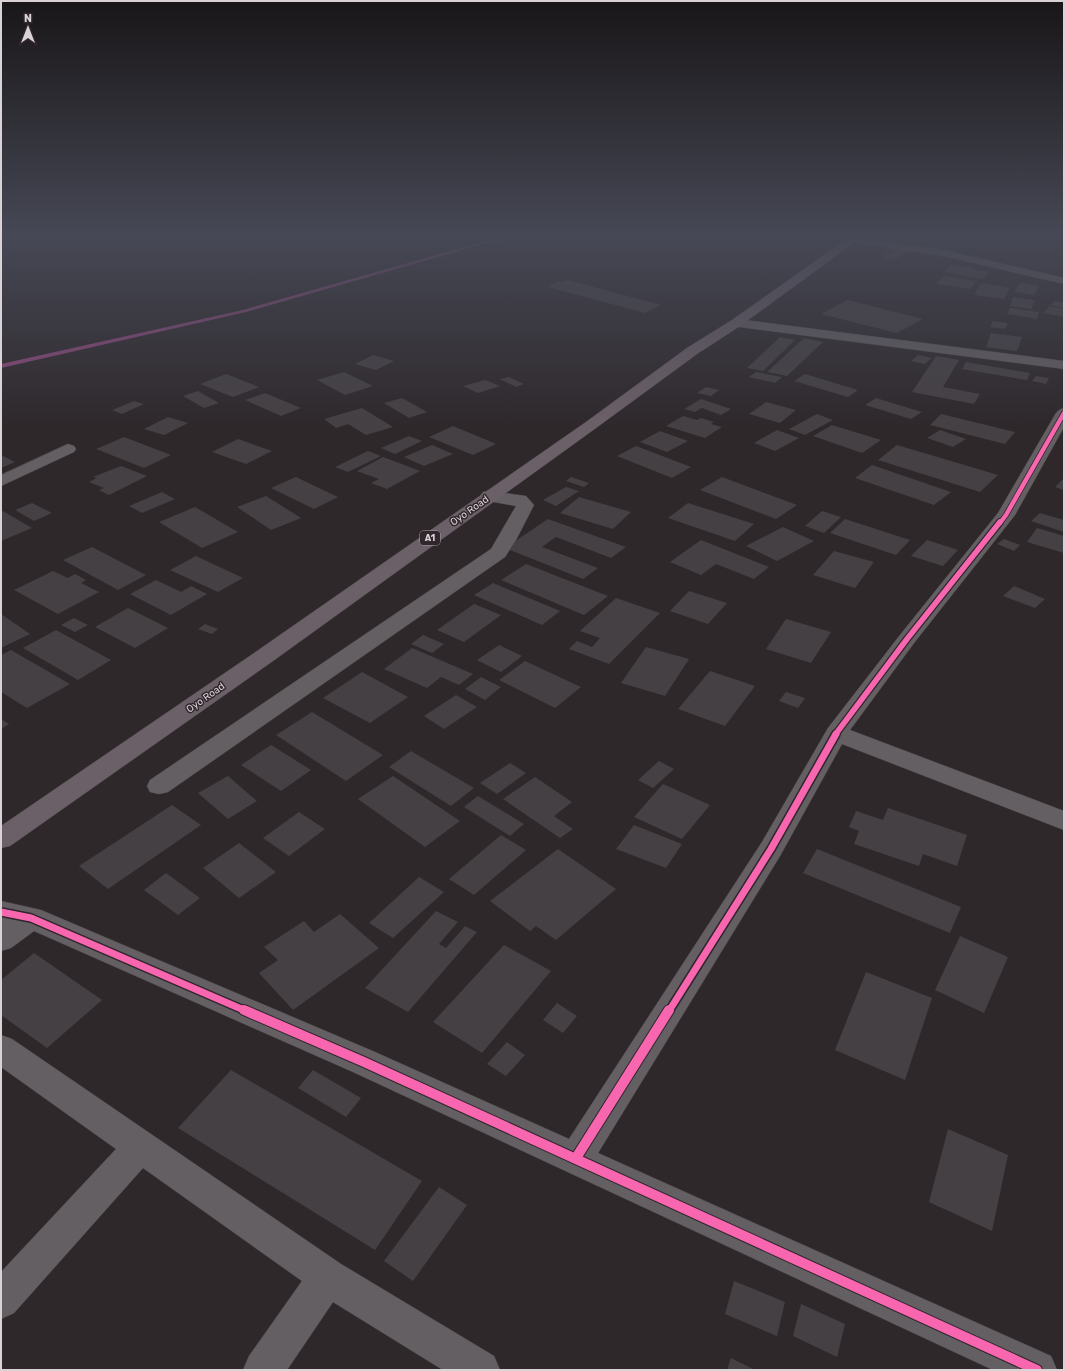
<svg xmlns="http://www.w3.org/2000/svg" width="1065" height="1371" font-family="Rubik,sans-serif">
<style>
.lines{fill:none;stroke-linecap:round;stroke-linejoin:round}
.stream{fill:#8e487c;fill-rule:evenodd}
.building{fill:#454043}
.minor-casing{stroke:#494446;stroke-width:1}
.trunk-casing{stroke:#494446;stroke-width:1}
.minor{fill:#645f62;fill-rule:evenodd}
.trunk{fill:#6c6068;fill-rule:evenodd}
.cycleway-far3-casing{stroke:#30262c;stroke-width:6}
.cycleway-far2-casing{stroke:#30262c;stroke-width:8}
.cycleway-far1-casing{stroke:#30262c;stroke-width:10}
.cycleway-casing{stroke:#30262c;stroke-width:12}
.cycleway-far3{stroke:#f766af;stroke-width:4.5}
.cycleway-far2{stroke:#f766af;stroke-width:5.5}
.cycleway-far1{stroke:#f766af;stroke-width:7}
.cycleway{stroke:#f766af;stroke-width:10}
.labels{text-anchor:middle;stroke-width:3;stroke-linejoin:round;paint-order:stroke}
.shield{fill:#30262c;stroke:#a69ea3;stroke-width:1}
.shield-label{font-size:9px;font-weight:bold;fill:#d9d2d6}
.street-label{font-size:10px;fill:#d9d2d6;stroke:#30262c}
</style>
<rect width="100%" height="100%" fill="#2e282b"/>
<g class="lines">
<path class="stream" d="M 516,236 L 527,236 L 494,241 L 246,312 L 1,368 L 1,364 L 243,310 L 492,239 Z"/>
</g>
<path class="building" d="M 913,239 L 924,241 L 918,245 L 908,243 Z
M 894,248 L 908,251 L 893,261 L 882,259 L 886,256 L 882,255 L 895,251 L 891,250 Z
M 951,265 L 975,268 L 974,270 L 989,272 L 983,279 L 944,272 Z
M 944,276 L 977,281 L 970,289 L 936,284 Z
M 568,280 L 612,292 L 661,305 L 645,313 L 548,287 L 558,281 L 562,282 Z
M 981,283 L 1010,288 L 1004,299 L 974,295 Z
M 1020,283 L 1039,286 L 1034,295 L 1014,292 Z
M 1013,297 L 1035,300 L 1031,309 L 1010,306 Z
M 848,300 L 923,319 L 897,333 L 821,314 Z
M 1055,301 L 1064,303 L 1064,308 L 1050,305 Z
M 1049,306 L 1064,309 L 1064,317 L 1044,313 Z
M 1010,308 L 1039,312 L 1037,319 L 1007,314 Z
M 993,321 L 1008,323 L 1005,329 L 990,327 Z
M 991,333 L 1022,337 L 1017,351 L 986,347 Z
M 780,337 L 795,340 L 763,371 L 747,368 Z
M 804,338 L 823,342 L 787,376 L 767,372 Z
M 373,355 L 394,361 L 376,370 L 355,364 Z
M 918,355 L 932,358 L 925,364 L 911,361 Z
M 936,356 L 959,360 L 943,387 L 980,394 L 974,404 L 912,392 Z
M 966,362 L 1030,373 L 1027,380 L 962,369 Z
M 344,372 L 373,386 L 345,395 L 317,380 Z
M 756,372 L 782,377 L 775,383 L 749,377 Z
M 226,374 L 259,387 L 233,397 L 200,384 Z
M 805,374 L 858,390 L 848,397 L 794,381 Z
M 1036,376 L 1049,378 L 1046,384 L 1032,381 Z
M 509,377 L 524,384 L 516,387 L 500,379 Z
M 485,380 L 500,386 L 478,393 L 463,386 Z
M 706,387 L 719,390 L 711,396 L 697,393 Z
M 198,391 L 219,403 L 204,408 L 183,396 Z
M 265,393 L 301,408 L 281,416 L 245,400 Z
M 402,398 L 427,412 L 409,418 L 384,403 Z
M 876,398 L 922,412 L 911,419 L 865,405 Z
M 701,399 L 731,409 L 721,415 L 702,408 L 695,412 L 684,409 Z
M 134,401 L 144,404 L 122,414 L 112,410 Z
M 766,402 L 796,410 L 780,423 L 749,414 Z
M 362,408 L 393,427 L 366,435 L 348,424 L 336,428 L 324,419 Z
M 817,414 L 833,420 L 805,435 L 789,429 Z
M 941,414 L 1015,432 L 1005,444 L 930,425 Z
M 683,416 L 697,420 L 701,418 L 714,422 L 711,424 L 722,427 L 705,438 L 666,426 Z
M 168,417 L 188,423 L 164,435 L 144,429 Z
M 832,425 L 881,440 L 862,453 L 813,436 Z
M 453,426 L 482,438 L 496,444 L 473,455 L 429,437 Z
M 777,430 L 799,438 L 775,451 L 754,443 Z
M 940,430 L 966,439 L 953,447 L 927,438 Z
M 660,431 L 688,441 L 667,452 L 640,442 Z
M 409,436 L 422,441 L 395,454 L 381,448 Z
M 124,437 L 171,455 L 144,468 L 96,449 Z
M 238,439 L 272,451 L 246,464 L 212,452 Z
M 432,445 L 453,454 L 424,466 L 404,457 Z
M 897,445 L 998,475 L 980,492 L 878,460 Z
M 636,446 L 691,467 L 672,478 L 617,456 Z
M 368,451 L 381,456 L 348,472 L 335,467 Z
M 1,455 L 15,462 L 1,468 Z
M 383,457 L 420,471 L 387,489 L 371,483 L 379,479 L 357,471 Z
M 872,465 L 951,492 L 934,505 L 855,478 Z
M 121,466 L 147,476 L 109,495 L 99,490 L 104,488 L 89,482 L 97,478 L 93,477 Z
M 296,477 L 338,497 L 314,509 L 271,488 Z
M 571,477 L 589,483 L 584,487 L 566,481 Z
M 722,477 L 797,505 L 776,519 L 700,490 Z
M 1064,478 L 1064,490 L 1055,487 Z
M 566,487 L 579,491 L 556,506 L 543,500 Z
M 162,492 L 175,499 L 142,513 L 129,506 Z
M 266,496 L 301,518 L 271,530 L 237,507 Z
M 579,497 L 631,512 L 613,529 L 560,513 Z
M 32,503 L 52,513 L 34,521 L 15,510 Z
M 688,503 L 754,524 L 735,541 L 668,518 Z
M 195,507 L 238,532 L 202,548 L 159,522 Z
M 3,511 L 32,528 L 1,541 L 1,512 Z
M 822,511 L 841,517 L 824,533 L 805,526 Z
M 1040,513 L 1064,520 L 1064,532 L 1031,521 Z
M 548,519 L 626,547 L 611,558 L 556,537 L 542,547 L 598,568 L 583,579 L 505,548 Z
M 845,519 L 910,540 L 896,555 L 830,533 Z
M 783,527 L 814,541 L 777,561 L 746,546 Z
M 1037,528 L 1064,536 L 1064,553 L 1027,542 Z
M 1004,539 L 1020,545 L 1014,551 L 997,544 Z
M 701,540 L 769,567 L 754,579 L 716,564 L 701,575 L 670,562 Z
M 927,540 L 958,550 L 943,566 L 911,556 Z
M 92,547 L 146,575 L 118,590 L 63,560 Z
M 834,551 L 874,562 L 855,588 L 813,575 Z
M 196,556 L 243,578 L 218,592 L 170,570 Z
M 526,564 L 608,596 L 584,615 L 501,580 Z
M 53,571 L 68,578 L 75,574 L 86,580 L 81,583 L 99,592 L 58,614 L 14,590 Z
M 156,580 L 181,592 L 191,586 L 207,594 L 171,615 L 130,594 Z
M 493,583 L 560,611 L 542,625 L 474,595 Z
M 1014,586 L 1045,599 L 1035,608 L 1003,596 Z
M 689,591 L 727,603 L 708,624 L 670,611 Z
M 616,598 L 660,613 L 609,664 L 569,649 L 577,641 L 592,647 L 600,638 L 580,631 Z
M 474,604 L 501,615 L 464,642 L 437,630 Z
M 128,608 L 168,628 L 135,648 L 95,627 Z
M 1,614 L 30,634 L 1,648 Z
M 74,618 L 88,625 L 75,632 L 61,625 Z
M 786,619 L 831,632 L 811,663 L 766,649 Z
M 205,624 L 218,629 L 212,634 L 198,629 Z
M 56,630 L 111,660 L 78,680 L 23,648 Z
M 423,635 L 444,644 L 432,653 L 411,644 Z
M 499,645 L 522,656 L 501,672 L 477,660 Z
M 646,647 L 689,659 L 665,696 L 621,683 Z
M 412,648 L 473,674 L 459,685 L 441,677 L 427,688 L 384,669 Z
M 11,650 L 70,684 L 27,708 L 1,692 L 1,655 Z
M 525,661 L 581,687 L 555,708 L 499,680 Z
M 710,671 L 755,686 L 725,726 L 678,709 Z
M 362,672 L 408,697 L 370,723 L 323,698 Z
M 481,677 L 501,687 L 485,700 L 465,689 Z
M 786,692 L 805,698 L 798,708 L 779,701 Z
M 456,695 L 477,707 L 444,729 L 424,716 Z
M 312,712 L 383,755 L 346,781 L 276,735 Z
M 1,719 L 9,724 L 1,729 Z
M 271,745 L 311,770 L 281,791 L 241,765 Z
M 411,751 L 474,788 L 451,806 L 389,767 Z
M 659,761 L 674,769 L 653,788 L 638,780 Z
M 510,763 L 526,773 L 497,794 L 480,783 Z
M 228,776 L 257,801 L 228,819 L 198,793 Z
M 393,776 L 460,821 L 425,847 L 358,799 Z
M 535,777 L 572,802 L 554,816 L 573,829 L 560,838 L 503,799 Z
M 663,784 L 710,805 L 682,839 L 634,817 Z
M 478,796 L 524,824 L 510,836 L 464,807 Z
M 172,805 L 201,825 L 108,889 L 79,866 Z
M 888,808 L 967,835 L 957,866 L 923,854 L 919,866 L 854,844 L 859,831 L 849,827 L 856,811 L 883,820 Z
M 299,812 L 325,829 L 289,856 L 263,838 Z
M 634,825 L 682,844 L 666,868 L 616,849 Z
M 501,835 L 526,850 L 474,895 L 449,879 Z
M 239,843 L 276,872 L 239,898 L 203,868 Z
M 558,849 L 616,889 L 556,940 L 536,926 L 530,931 L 490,901 Z
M 817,849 L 961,907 L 950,933 L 803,873 Z
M 166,873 L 200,898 L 178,915 L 144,890 Z
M 419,877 L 444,892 L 393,938 L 369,923 Z
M 436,911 L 458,922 L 439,944 L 446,948 L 465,926 L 477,932 L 408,1012 L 365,988 Z
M 340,914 L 379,948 L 293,1010 L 259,973 L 278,960 L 264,947 L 304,921 L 314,932 Z
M 960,936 L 1008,957 L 984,1013 L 935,990 Z
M 504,945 L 551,971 L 482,1053 L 433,1022 Z
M 34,953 L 102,1000 L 47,1048 L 1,1015 L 1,980 Z
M 866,972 L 932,998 L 905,1080 L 835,1050 Z
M 557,1003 L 577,1016 L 563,1033 L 543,1020 Z
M 507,1042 L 525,1055 L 506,1076 L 487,1064 Z
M 231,1070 L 422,1181 L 375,1250 L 178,1128 Z
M 313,1070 L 361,1098 L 346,1117 L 298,1088 Z
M 948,1129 L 1008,1155 L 992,1231 L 929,1202 Z
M 439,1187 L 467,1205 L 413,1281 L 384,1261 Z
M 734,1281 L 785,1302 L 777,1336 L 725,1314 Z
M 801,1304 L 845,1324 L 837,1357 L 793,1336 Z
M 731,1358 L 755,1370 L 727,1370 Z"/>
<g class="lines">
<g class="minor-casing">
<path id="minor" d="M 852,237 L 944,250 L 1064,278 L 1064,284 L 944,256 L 848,242 L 847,240 L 848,238 Z
M 736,319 L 1064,361 L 1064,369 L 732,326 L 730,323 Z
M 1064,408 L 1064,427 L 1015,515 L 914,643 L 850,730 L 1064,811 L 1064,830 L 842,744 L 780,856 L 598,1153 L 1051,1356 L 1057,1370 L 993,1370 L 353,1072 L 34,931 L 11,948 L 1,951 L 1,925 L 3,923 L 1,923 L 1,901 L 41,910 L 375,1052 L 569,1139 L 762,842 L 828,728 L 900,635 L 998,513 L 1056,413 L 1059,410 Z
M 68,444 L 74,446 L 76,449 L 74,452 L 1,486 L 1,475 Z
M 489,491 L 526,496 L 534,505 L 516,540 L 505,557 L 168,792 L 159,794 L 150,792 L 147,786 L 150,780 L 491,549 L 516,506 L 483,500 L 480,496 L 483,492 Z
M 1,1035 L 12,1039 L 341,1264 L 494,1356 L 500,1370 L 443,1370 L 333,1302 L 287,1370 L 243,1370 L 249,1356 L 302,1281 L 143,1168 L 14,1313 L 1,1319 L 1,1272 L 116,1149 L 1,1067 Z"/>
</g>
<g class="trunk-casing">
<path id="trunk" d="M 851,236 L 863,236 L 740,326 L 697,354 L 596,428 L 273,661 L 10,846 L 1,848 L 1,826 L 257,651 L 586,422 L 687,348 L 732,320 Z"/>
</g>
<use href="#minor" class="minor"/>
<use href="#trunk" class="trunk"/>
<g class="cycleway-far3-casing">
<path id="cycleway-far3" d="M 1000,523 L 1006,515 L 1064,413"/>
</g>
<g class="cycleway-far2-casing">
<path id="cycleway-far2" d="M 835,735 L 907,639 L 1000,522"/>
</g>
<g class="cycleway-far1-casing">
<path id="cycleway-far1" d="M 1,912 L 31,918 L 246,1011
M 669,1011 L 771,849 L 836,734"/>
</g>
<g class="cycleway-casing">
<path id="cycleway" d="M 244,1010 L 364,1062 L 1037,1370
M 576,1158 L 669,1010"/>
</g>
<use href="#cycleway-far3" class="cycleway-far3"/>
<use href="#cycleway-far2" class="cycleway-far2"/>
<use href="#cycleway-far1" class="cycleway-far1"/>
<use href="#cycleway" class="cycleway"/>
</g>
<linearGradient id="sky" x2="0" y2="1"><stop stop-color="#191618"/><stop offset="0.55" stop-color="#464855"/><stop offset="1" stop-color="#464855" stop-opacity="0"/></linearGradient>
<rect width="1065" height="428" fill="url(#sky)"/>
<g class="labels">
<rect class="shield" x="420" y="531" width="20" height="14" rx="3"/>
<g class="shield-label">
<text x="430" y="541">A1</text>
</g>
<g class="street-label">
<text transform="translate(469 510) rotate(-35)" y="4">Oyo Road</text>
<text transform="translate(205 697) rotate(-35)" y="4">Oyo Road</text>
</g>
</g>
<rect width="1065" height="1371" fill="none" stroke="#d9d2d6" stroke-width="4"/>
<g transform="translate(28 28)" stroke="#30262c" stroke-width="3" paint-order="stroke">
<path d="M0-3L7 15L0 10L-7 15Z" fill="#d9d2d6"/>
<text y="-6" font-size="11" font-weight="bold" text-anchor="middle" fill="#d9d2d6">N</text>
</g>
</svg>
